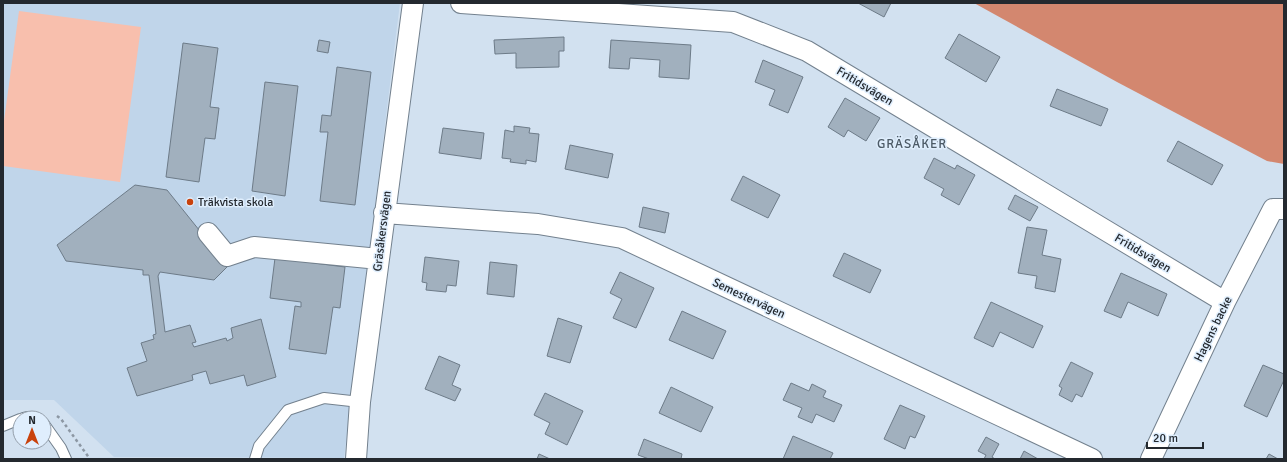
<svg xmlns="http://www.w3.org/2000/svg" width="1287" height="462" font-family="Signika,sans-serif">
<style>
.built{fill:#c0d5ea}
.green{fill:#f8bfad}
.forest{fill:#d3876f}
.building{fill:#a1b0be;stroke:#6d7b88}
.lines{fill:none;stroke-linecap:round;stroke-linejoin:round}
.service-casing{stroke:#73818e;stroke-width:12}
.minor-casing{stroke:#73818e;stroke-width:22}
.path{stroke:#8c97a3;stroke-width:2.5;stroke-dasharray:3 3;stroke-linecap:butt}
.service{stroke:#fff;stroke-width:10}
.minor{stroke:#fff;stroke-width:20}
.poi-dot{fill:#c9420c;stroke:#dfeefd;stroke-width:1.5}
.labels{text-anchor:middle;stroke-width:3;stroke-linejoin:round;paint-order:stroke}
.street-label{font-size:12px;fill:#24292f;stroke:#dfeefd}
.poi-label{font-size:12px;fill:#24292f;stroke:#dfeefd;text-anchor:start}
.neighbourhood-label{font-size:13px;letter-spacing:1px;fill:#4c5a66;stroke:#dfeefd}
</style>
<rect width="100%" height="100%" fill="#d2e1f0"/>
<path class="built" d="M 3,3 L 400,3 L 344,458 L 114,457 L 54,400 L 3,400 Z"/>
<path class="green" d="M 19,11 L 141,27 L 120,182 L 3,166 L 3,128 Z"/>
<path class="forest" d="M 974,3 L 1284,3 L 1284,164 L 1267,161 L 1117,82 Z"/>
<path class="building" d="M 858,3 L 891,3 L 884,17 Z
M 959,34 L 1000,57 L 986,82 L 945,58 Z
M 564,37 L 564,51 L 559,51 L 559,67 L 516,68 L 516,53 L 495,54 L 494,40 Z
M 319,40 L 330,42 L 328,53 L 317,51 Z
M 611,40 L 691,45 L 689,79 L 659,77 L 660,60 L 630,58 L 629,69 L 609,68 Z
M 183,43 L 218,48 L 210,107 L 219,108 L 215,139 L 205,138 L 199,182 L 166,177 Z
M 763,60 L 803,77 L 788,113 L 769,105 L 775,90 L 755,82 Z
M 337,67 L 371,72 L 355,205 L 320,201 L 328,132 L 320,132 L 322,115 L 331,116 Z
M 265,82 L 298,86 L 285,196 L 252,191 Z
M 1057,89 L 1108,109 L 1101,126 L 1050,106 Z
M 845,98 L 880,118 L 866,141 L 848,130 L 844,137 L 828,127 Z
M 514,126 L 530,128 L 529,133 L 539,134 L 536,162 L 526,160 L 526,164 L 510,162 L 511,159 L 502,158 L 505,130 L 514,132 Z
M 443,128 L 484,133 L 481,159 L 439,153 Z
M 1178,141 L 1223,165 L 1212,185 L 1167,161 Z
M 570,145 L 613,154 L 608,178 L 565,169 Z
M 934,158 L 955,169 L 957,165 L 975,175 L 959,205 L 941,195 L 944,189 L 924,178 Z
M 743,176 L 780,195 L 768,218 L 731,200 Z
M 135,185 L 167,190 L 228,266 L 214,280 L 160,272 L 158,276 L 165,332 L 190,325 L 196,342 L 192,343 L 194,347 L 226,338 L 227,341 L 233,338 L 231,328 L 261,319 L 276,377 L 247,386 L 244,375 L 210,384 L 206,371 L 192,375 L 193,380 L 137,396 L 127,368 L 147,361 L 141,343 L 154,339 L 153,335 L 156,334 L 149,275 L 143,275 L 143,270 L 66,261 L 57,245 Z
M 1015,195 L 1038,207 L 1030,221 L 1008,209 Z
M 643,207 L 669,213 L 665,233 L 639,227 Z
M 1027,227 L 1047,230 L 1042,255 L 1061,259 L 1055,292 L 1035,288 L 1037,276 L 1018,273 Z
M 844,253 L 881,270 L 870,293 L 833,276 Z
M 425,257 L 459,261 L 456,286 L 447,285 L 446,292 L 426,290 L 427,283 L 422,282 Z
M 275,258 L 345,267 L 340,308 L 333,307 L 326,354 L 289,349 L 295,306 L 301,307 L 301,302 L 270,298 Z
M 490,262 L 517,265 L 514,297 L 487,294 Z
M 620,272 L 654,288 L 636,328 L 613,318 L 622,299 L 610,293 Z
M 1121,273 L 1167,294 L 1158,316 L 1128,302 L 1121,318 L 1104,311 Z
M 991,302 L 1043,326 L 1033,348 L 1000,332 L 993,347 L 974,338 Z
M 682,311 L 726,331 L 713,359 L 669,340 Z
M 558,318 L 582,326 L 570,363 L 547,356 Z
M 439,356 L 460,365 L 452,385 L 461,389 L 455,401 L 425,389 Z
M 1071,362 L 1093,373 L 1082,397 L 1076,394 L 1072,402 L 1059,395 L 1062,388 L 1059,386 Z
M 1263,365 L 1284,374 L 1284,380 L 1267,417 L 1244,406 Z
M 791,383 L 809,391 L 812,384 L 826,391 L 823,397 L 842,405 L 834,422 L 816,414 L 812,423 L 798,417 L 802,408 L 783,400 Z
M 671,387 L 713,407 L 701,432 L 659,413 Z
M 545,393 L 583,411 L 567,445 L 545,434 L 550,423 L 534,415 Z
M 900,405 L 925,416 L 915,438 L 910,436 L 905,449 L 884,439 Z
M 793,436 L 833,453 L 830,459 L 783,459 Z
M 986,437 L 999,444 L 992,457 L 995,459 L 984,459 L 986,455 L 978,451 Z
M 644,439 L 682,454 L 681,459 L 649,459 L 638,455 Z
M 1024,451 L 1038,459 L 1020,459 Z
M 539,454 L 550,459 L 537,459 Z
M 1269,454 L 1278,459 L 1266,459 Z"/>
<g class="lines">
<g class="service-casing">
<path id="service" d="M 23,418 L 27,417 L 31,418
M 44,424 L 61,448 L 66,459
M 3,426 L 20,419
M 255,459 L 259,446 L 288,410 L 324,398 L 360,402"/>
</g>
<g class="minor-casing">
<path id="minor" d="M 461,3 L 733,22 L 807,51 L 1225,302
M 384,213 L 538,224 L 622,238 L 1092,459
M 208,233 L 227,256 L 254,247 L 379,259
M 356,459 L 360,402 L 413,3
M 1151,459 L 1225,302 L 1273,209 L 1284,209"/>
</g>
<path class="path" d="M 57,416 L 61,419 L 90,459"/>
<use href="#service" class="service"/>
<use href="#minor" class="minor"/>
</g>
<circle class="poi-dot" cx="190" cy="202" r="4"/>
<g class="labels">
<g class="street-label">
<text transform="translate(865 86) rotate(31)" y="4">Fritidsvägen</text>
<text transform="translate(382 231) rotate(-83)" y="4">Gräsåkersvägen</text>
<text transform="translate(1143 253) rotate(31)" y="4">Fritidsvägen</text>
<text transform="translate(749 298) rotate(25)" y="4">Semestervägen</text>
<text transform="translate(1213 329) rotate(-64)" y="4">Hagens backe</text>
</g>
<g class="poi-label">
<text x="198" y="206">Träkvista skola</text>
</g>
<g class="neighbourhood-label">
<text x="912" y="148">GRÄSÅKER</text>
</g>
</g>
<rect width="1287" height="462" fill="none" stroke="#24292f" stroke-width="8"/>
<g transform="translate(32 430)"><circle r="19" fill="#dfeefd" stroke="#949fab"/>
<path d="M0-3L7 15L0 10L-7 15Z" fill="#c9420c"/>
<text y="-6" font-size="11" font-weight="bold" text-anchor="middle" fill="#24292f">N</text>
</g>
<path d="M1147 442v6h56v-6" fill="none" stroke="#24292f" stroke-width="2"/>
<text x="1153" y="442" font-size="12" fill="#24292f" stroke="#dfeefd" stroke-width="3" paint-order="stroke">20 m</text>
</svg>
